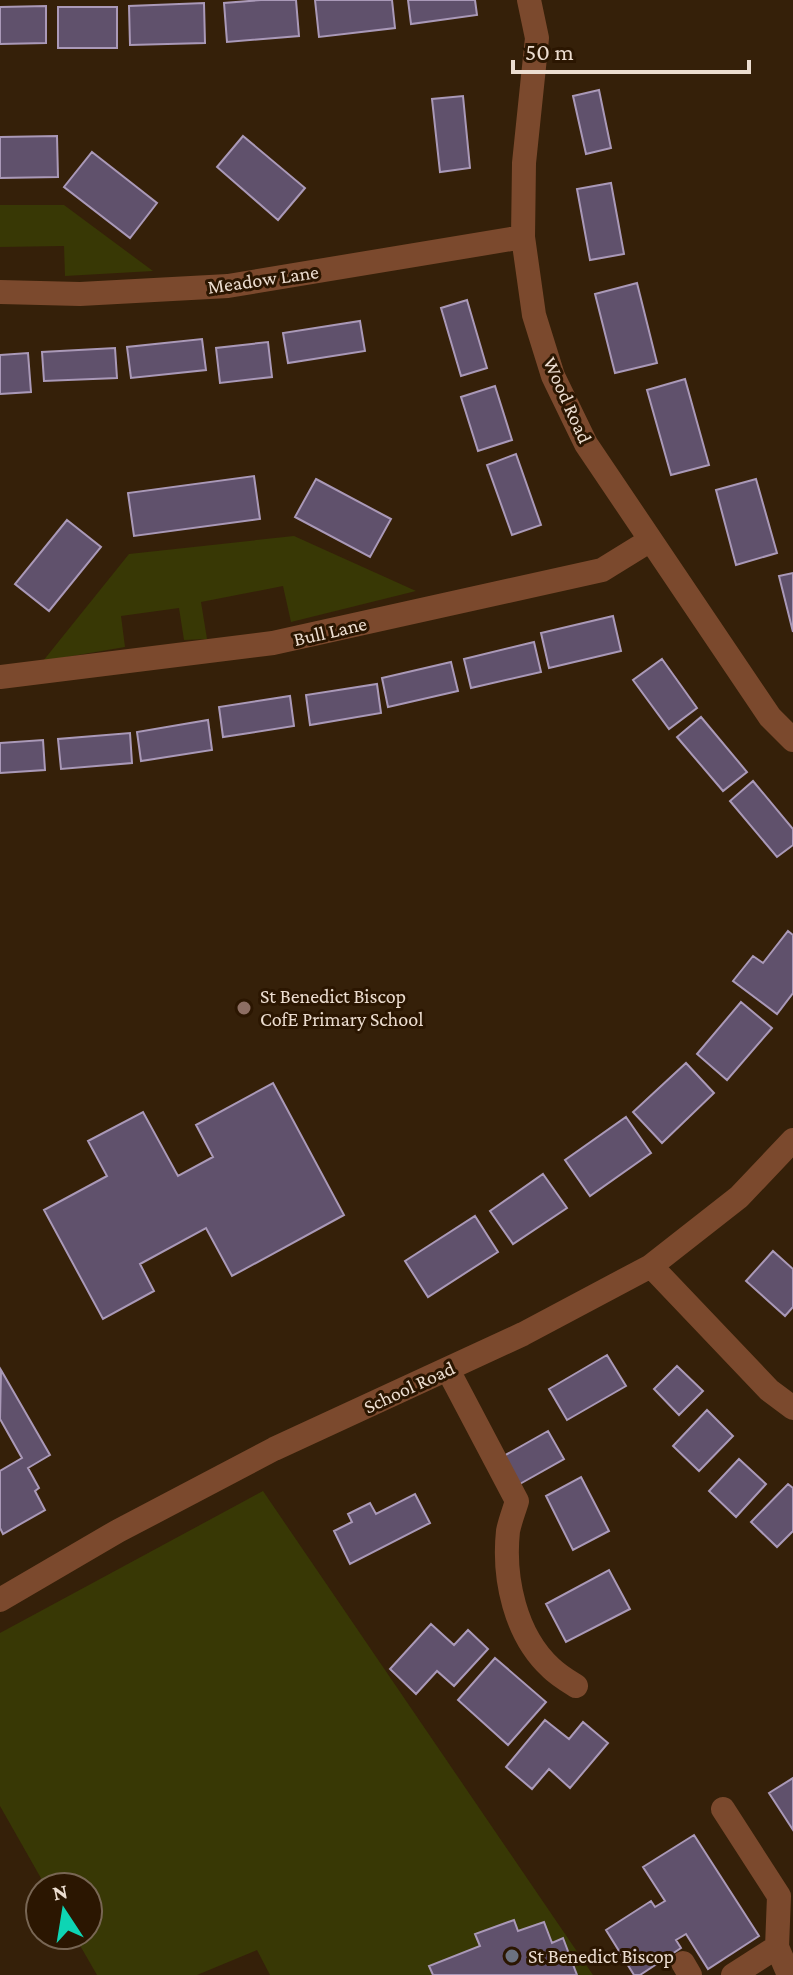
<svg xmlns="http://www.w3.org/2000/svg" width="793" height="1975" font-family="'Crimson Pro',serif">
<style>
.green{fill:#383805}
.building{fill:#60516c;stroke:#aa99b8;stroke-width:2}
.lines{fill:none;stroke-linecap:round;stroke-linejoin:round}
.street{stroke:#7b492d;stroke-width:24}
.education-dot{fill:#8d6e63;stroke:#2b1601;stroke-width:3}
.worship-dot{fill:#6b7280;stroke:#2b1601;stroke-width:3}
.labels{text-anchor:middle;stroke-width:6;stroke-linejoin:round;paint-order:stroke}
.street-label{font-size:20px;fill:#ecddd0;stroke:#2b1601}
.poi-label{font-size:20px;fill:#ecddd0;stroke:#2b1601;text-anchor:start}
</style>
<rect width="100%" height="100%" fill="#352009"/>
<path class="green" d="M 0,205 L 64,205 L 153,271 L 65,276 L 64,246 L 0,247 Z
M 294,536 L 416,591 L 291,622 L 283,586 L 201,602 L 207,639 L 184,640 L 179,608 L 121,616 L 125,647 L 43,661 L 129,554 Z
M 263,1491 L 593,1975 L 270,1975 L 257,1950 L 197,1975 L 97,1975 L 74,1935 L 88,1935 L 88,1887 L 46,1887 L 0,1806 L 0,1633 Z"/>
<path class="building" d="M 261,0 L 296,0 L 299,36 L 227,42 L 224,3 Z
M 315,0 L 392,0 L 395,28 L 319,37 Z
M 408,0 L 475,0 L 477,15 L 411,24 Z
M 204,3 L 205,43 L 130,45 L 129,6 Z
M 46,6 L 46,43 L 0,44 L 0,7 Z
M 58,7 L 117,7 L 117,48 L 58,48 Z
M 599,90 L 611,148 L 586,154 L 573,96 Z
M 463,96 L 470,168 L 440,172 L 432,99 Z
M 57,136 L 58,177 L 0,178 L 0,137 Z
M 243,136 L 305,188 L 278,220 L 217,167 Z
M 92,152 L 157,203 L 130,238 L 64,187 Z
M 611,183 L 624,254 L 590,260 L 577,189 Z
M 637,283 L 657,363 L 615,373 L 595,294 Z
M 467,300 L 487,368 L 461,376 L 441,308 Z
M 360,321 L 365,351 L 288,363 L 283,333 Z
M 202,339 L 206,370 L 131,378 L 127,347 Z
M 268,342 L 272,377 L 220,383 L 216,348 Z
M 115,348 L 117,378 L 44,381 L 42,352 Z
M 28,353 L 31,392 L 0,394 L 0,355 Z
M 685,379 L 709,465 L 671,475 L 647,390 Z
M 495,386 L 512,440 L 478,451 L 461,397 Z
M 516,454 L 541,525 L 512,535 L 487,465 Z
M 254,476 L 260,519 L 134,536 L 128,493 Z
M 316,479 L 391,519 L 370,557 L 295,517 Z
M 756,479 L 777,553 L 736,565 L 716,490 Z
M 67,520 L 101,547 L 49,611 L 15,584 Z
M 793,573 L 793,632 L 779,576 Z
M 613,616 L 621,651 L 549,668 L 541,633 Z
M 534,642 L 541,672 L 471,688 L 464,659 Z
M 662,659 L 697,708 L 669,729 L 633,680 Z
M 451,662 L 458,691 L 388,707 L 382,678 Z
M 377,684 L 381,713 L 310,725 L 306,695 Z
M 290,696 L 294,726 L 223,737 L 219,707 Z
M 701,717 L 747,772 L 723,791 L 677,737 Z
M 208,720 L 212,750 L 141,761 L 137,732 Z
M 130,733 L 132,763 L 61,769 L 58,739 Z
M 43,740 L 45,770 L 0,773 L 0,743 Z
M 753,781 L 793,829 L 793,845 L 777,857 L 730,801 Z
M 788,931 L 793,935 L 793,993 L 777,1014 L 733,981 L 753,956 L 763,963 Z
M 741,1002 L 772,1028 L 727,1080 L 697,1054 Z
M 686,1063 L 714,1093 L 662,1143 L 633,1112 Z
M 273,1083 L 344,1215 L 232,1276 L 206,1228 L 140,1264 L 154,1291 L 103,1319 L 44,1210 L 107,1176 L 88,1141 L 143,1112 L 178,1176 L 213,1157 L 196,1125 Z
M 626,1117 L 651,1153 L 590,1196 L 565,1160 Z
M 543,1174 L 567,1208 L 513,1244 L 490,1211 Z
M 475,1216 L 498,1252 L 428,1297 L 405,1261 Z
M 773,1251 L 793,1269 L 793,1307 L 785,1316 L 746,1281 Z
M 607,1355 L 626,1386 L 567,1420 L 549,1389 Z
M 677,1366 L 703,1391 L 679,1415 L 654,1389 Z
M 1,1370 L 50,1455 L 28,1468 L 39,1488 L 35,1491 L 45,1510 L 3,1534 L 0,1528 L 0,1471 L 22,1458 L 0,1419 Z
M 707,1410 L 733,1436 L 699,1471 L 673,1446 Z
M 548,1431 L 564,1459 L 518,1485 L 502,1457 Z
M 739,1459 L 766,1484 L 736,1517 L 709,1491 Z
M 581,1477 L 609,1531 L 573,1550 L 546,1496 Z
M 788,1484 L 793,1488 L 793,1531 L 777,1547 L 751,1522 Z
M 415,1494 L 430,1523 L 350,1564 L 334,1531 L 352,1522 L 348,1514 L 370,1503 L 376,1514 Z
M 609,1570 L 630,1609 L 566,1642 L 546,1604 Z
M 431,1624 L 454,1645 L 468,1630 L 488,1649 L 454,1686 L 437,1671 L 416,1694 L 390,1669 Z
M 495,1658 L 546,1702 L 508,1745 L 458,1700 Z
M 545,1720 L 569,1739 L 583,1722 L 608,1743 L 570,1788 L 549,1769 L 532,1789 L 506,1767 Z
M 793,1778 L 793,1830 L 769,1793 Z
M 694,1835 L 759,1936 L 708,1969 L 686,1934 L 676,1940 L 681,1948 L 640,1975 L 634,1975 L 606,1930 L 651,1901 L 655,1907 L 665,1901 L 643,1867 Z
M 514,1920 L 518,1931 L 544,1922 L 552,1943 L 563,1938 L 577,1975 L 433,1975 L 429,1966 L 480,1946 L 475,1934 Z"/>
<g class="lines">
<path class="street" d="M 529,0 L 537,38 L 524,163 L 523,237 L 534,315 L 553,376 L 586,444 L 770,717 L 793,740
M 0,292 L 80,294 L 228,286 L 523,237
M 0,677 L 273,643 L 602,570 L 649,541
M 651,1266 L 769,1390 L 793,1408
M 448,1370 L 517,1501 C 514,1511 510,1521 508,1531 C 503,1578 515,1635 551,1668 C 558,1675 568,1681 576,1686
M 0,1600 L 118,1531 L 274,1449 L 523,1334 L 651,1266 L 739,1197 L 793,1140
M 723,1809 L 779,1896 L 777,1947 L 789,1975
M 683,1963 L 690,1975
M 733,1975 L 777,1947"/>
</g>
<circle class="education-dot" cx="244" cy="1008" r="8"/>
<circle class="worship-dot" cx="512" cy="1956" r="8"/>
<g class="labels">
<g class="street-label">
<text transform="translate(263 279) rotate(-8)" y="7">Meadow Lane</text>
<text transform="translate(568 400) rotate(66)" y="7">Wood Road</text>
<text transform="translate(330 631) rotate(-13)" y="7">Bull Lane</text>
<text transform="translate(409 1387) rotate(-25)" y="7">School Road</text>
</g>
<g class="poi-label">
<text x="260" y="1003">St Benedict Biscop<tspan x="260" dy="23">CofE Primary School</tspan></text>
<text x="528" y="1963">St Benedict Biscop</text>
</g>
</g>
<g transform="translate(64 1911) rotate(348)"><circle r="38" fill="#2b1601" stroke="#786654" stroke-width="2"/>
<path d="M0-6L14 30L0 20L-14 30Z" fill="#0ed5b4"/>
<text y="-12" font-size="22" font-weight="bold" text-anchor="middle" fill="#ecddd0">N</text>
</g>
<path d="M513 60v12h236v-12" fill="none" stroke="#ecddd0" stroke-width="4"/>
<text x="525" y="60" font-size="24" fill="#ecddd0" stroke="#2b1601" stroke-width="6" paint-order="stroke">50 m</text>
</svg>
